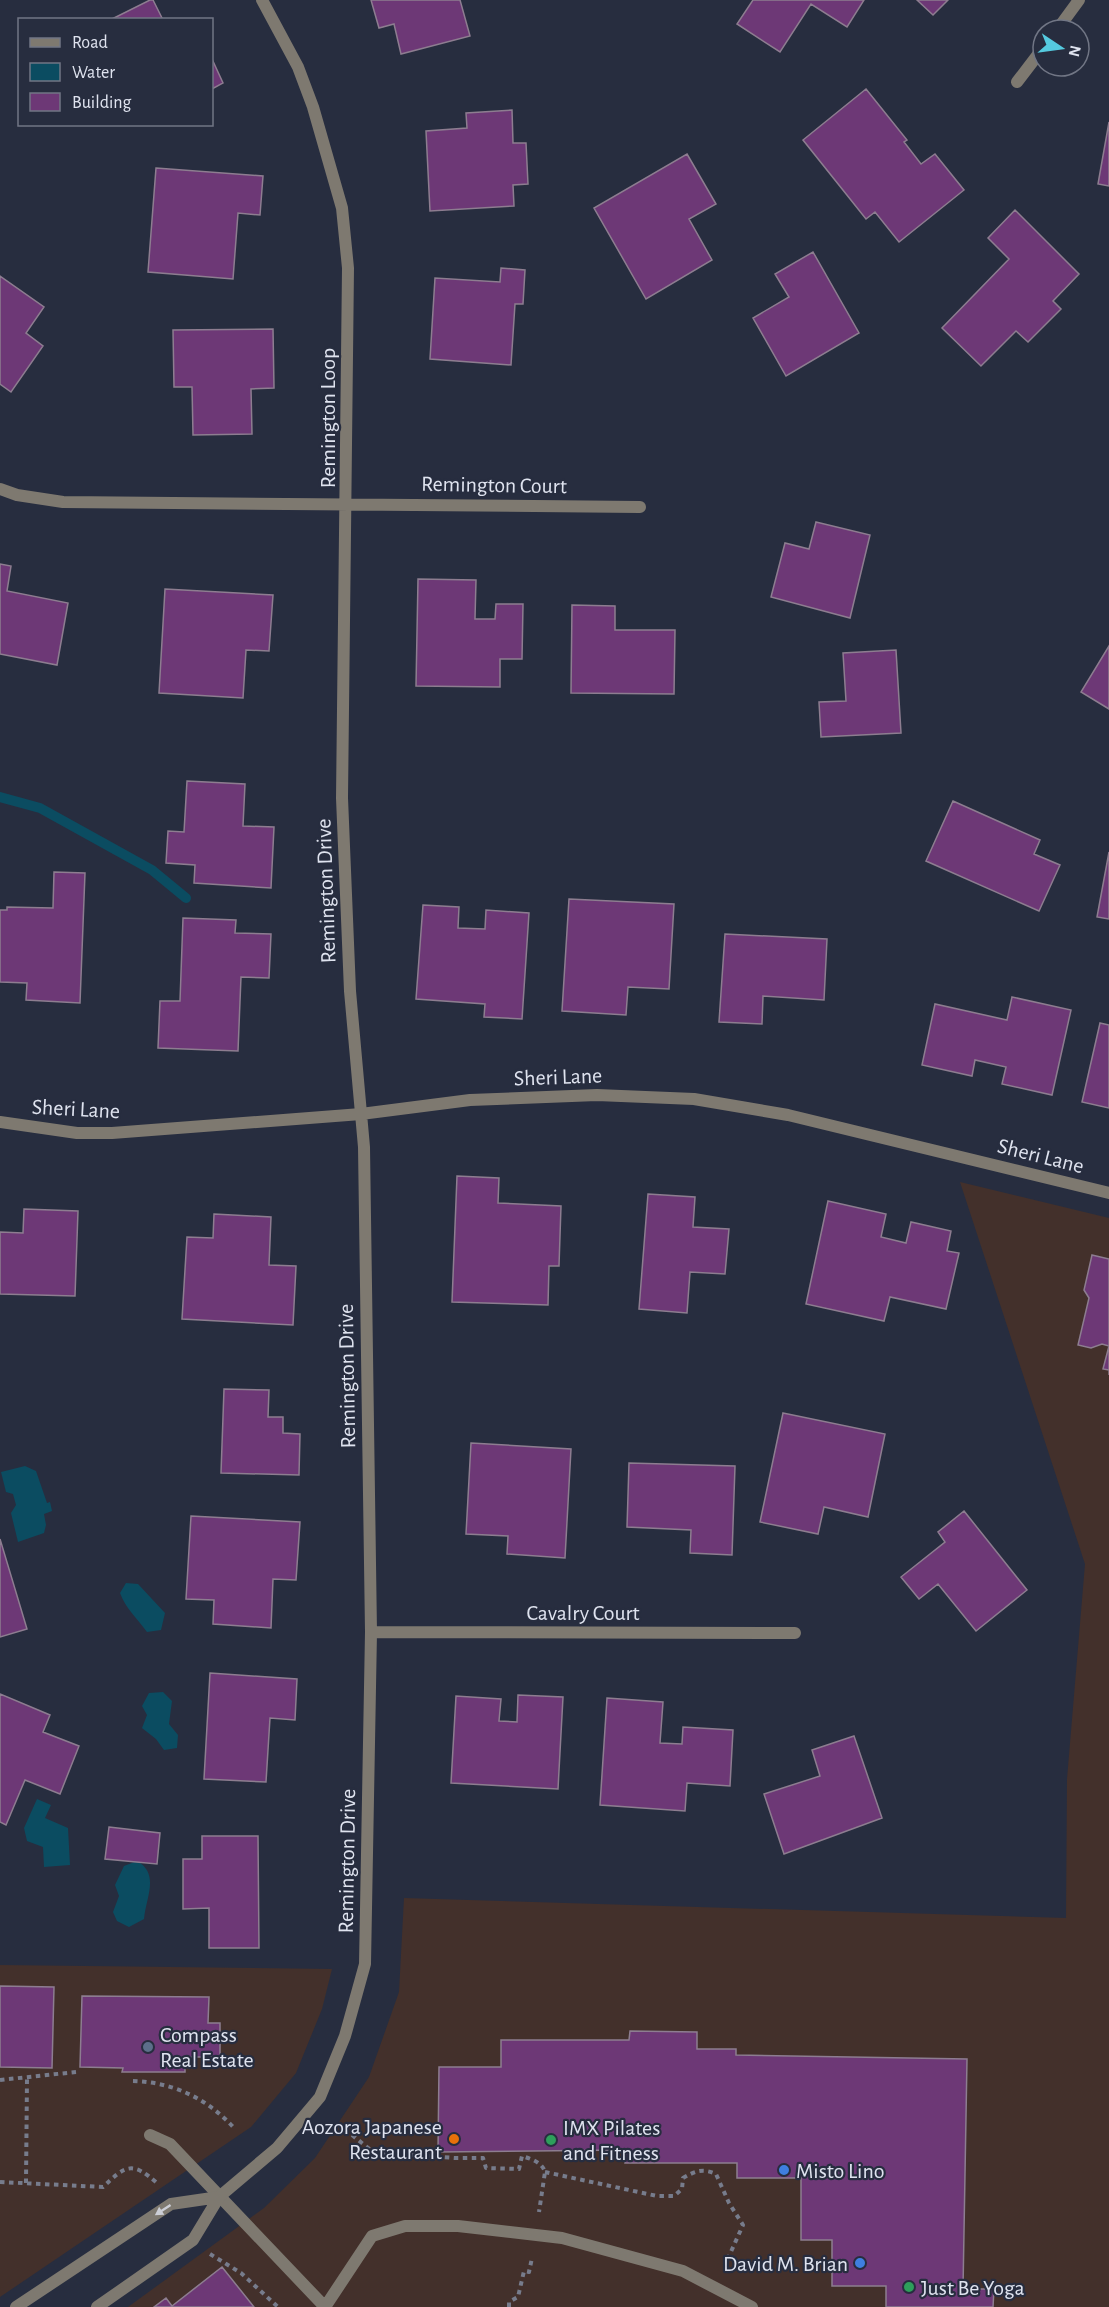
<svg xmlns="http://www.w3.org/2000/svg" width="1109" height="2307" font-family="'Alegreya Sans',sans-serif">
<style>
.commercial{fill:#43302b}
.water{fill:#0b4c61}
.lines{fill:none;stroke-linecap:round;stroke-linejoin:round}
.stream{stroke:#0b4c61;stroke-width:10}
.building{fill:#6d3876;stroke:#8d7d90;stroke-width:1.5}
.path{stroke:#777c8c;stroke-width:4;stroke-dasharray:4.5 4.5;stroke-linecap:butt}
.service{stroke:#7e7970;stroke-width:12}
.minor{stroke:#7e7970;stroke-width:12}
.oneway{fill:#ccced6}
.service-dot{fill:#5c6f8a;stroke:#272d3f;stroke-width:2}
.food-dot{fill:#e8710a;stroke:#272d3f;stroke-width:2}
.leisure-dot{fill:#2e9e5b;stroke:#272d3f;stroke-width:2}
.shop-dot{fill:#3f7fe0;stroke:#272d3f;stroke-width:2}
.labels{text-anchor:middle;stroke-width:4.5;stroke-linejoin:round;paint-order:stroke}
.street-label{font-size:22px;fill:#dfe3ef;stroke:#272d3f}
.poi-label{font-size:22px;fill:#dfe3ef;stroke:#272d3f;text-anchor:start}
</style>
<rect width="100%" height="100%" fill="#272d3f"/>
<path class="commercial" d="M 960,1182 L 1109,1218 L 1109,2307 L 128,2307 L 264,2208 L 315,2158 L 369,2077 L 399,1992 L 404,1898 L 1066,1918 L 1067,1779 L 1085,1564 Z
M 0,1965 L 332,1969 L 322,2009 L 296,2073 L 251,2127 L 0,2297 Z"/>
<path class="water" d="M 25,1466 L 36,1471 L 47,1503 L 50,1502 L 52,1511 L 44,1514 L 46,1525 L 44,1533 L 18,1542 L 11,1513 L 16,1505 L 13,1494 L 6,1492 L 1,1472 Z
M 126,1583 L 138,1584 L 165,1613 L 161,1630 L 147,1632 C 137,1618 126,1609 120,1593 Z
M 163,1692 L 172,1701 L 169,1724 L 178,1735 L 177,1748 L 164,1750 L 156,1739 L 142,1728 L 147,1715 L 142,1706 L 149,1693 Z
M 37,1799 L 51,1805 L 45,1818 L 68,1828 L 70,1865 L 44,1867 L 43,1847 L 27,1841 L 24,1828 Z
M 137,1861 C 160,1874 146,1897 144,1919 L 129,1927 L 117,1921 L 113,1912 L 119,1896 L 115,1885 L 124,1866 Z"/>
<g class="lines">
<path class="stream" d="M 0,797 L 40,808 L 152,870 L 186,898"/>
</g>
<path class="building" d="M 150,0 L 153,0 L 163,20 L 110,20 Z
M 371,0 L 460,0 L 470,36 L 401,54 L 394,24 L 379,28 Z
M 753,0 L 864,0 L 847,27 L 811,4 L 780,52 L 737,24 Z
M 917,0 L 948,0 L 933,15 Z
M 212,59 L 223,83 L 212,89 Z
M 866,89 L 907,140 L 904,142 L 921,164 L 935,154 L 964,190 L 899,242 L 875,212 L 866,219 L 803,140 Z
M 512,110 L 513,143 L 526,143 L 528,184 L 513,185 L 514,206 L 430,211 L 426,131 L 467,128 L 466,113 Z
M 1109,122 L 1109,186 L 1098,184 Z
M 687,154 L 716,204 L 689,219 L 712,260 L 646,299 L 594,208 Z
M 156,168 L 263,176 L 260,215 L 238,213 L 233,279 L 148,272 Z
M 1015,210 L 1079,274 L 1053,301 L 1061,309 L 1028,342 L 1016,331 L 981,366 L 942,328 L 1009,259 L 988,238 Z
M 813,252 L 859,333 L 786,376 L 753,318 L 789,297 L 775,274 Z
M 501,268 L 525,270 L 523,304 L 515,304 L 511,365 L 430,359 L 435,278 L 500,282 Z
M 0,276 L 44,307 L 26,333 L 43,346 L 11,392 L 0,384 Z
M 273,329 L 274,388 L 251,389 L 252,434 L 193,435 L 192,387 L 174,387 L 173,330 Z
M 816,522 L 870,535 L 850,618 L 771,597 L 785,543 L 809,549 Z
M 0,564 L 11,566 L 7,591 L 68,603 L 57,665 L 0,654 Z
M 418,579 L 476,580 L 475,619 L 495,619 L 496,604 L 523,604 L 522,659 L 500,659 L 500,687 L 416,686 Z
M 165,589 L 273,595 L 269,651 L 246,650 L 243,698 L 159,693 Z
M 572,605 L 615,606 L 615,630 L 675,630 L 674,694 L 571,693 Z
M 1109,646 L 1109,709 L 1081,692 Z
M 896,650 L 901,733 L 821,737 L 819,702 L 846,701 L 843,653 Z
M 187,781 L 245,784 L 243,826 L 274,827 L 271,888 L 194,883 L 195,865 L 166,863 L 168,831 L 184,832 Z
M 953,801 L 1040,840 L 1034,854 L 1060,865 L 1039,911 L 926,861 Z
M 1109,852 L 1109,919 L 1097,917 Z
M 54,872 L 85,873 L 80,1003 L 26,1000 L 27,983 L 0,982 L 0,910 L 7,910 L 7,907 L 53,908 Z
M 569,899 L 674,904 L 669,989 L 628,987 L 626,1015 L 562,1011 Z
M 423,905 L 459,907 L 458,928 L 485,929 L 486,910 L 529,913 L 522,1019 L 484,1017 L 485,1004 L 416,999 Z
M 183,918 L 236,920 L 235,933 L 271,934 L 269,978 L 241,977 L 238,1051 L 158,1048 L 160,1001 L 180,1001 Z
M 725,934 L 827,939 L 824,1000 L 763,996 L 762,1024 L 719,1022 Z
M 1012,997 L 1071,1010 L 1052,1095 L 1002,1084 L 1006,1067 L 975,1060 L 972,1076 L 922,1065 L 935,1004 L 1007,1020 Z
M 1100,1023 L 1109,1025 L 1109,1108 L 1082,1102 Z
M 457,1176 L 499,1178 L 498,1203 L 561,1206 L 559,1266 L 549,1266 L 548,1305 L 452,1302 Z
M 648,1194 L 695,1197 L 693,1227 L 729,1229 L 725,1274 L 690,1272 L 687,1313 L 639,1309 Z
M 828,1201 L 886,1214 L 881,1237 L 906,1243 L 911,1222 L 951,1231 L 947,1251 L 959,1253 L 946,1309 L 890,1297 L 884,1321 L 806,1304 Z
M 24,1209 L 78,1211 L 75,1296 L 0,1294 L 0,1232 L 23,1233 Z
M 214,1214 L 271,1217 L 269,1265 L 296,1266 L 293,1325 L 182,1319 L 187,1237 L 213,1238 Z
M 1092,1255 L 1109,1259 L 1109,1375 L 1109,1370 L 1103,1369 L 1109,1346 L 1102,1344 L 1091,1348 L 1078,1345 L 1089,1298 L 1084,1290 Z
M 224,1389 L 269,1390 L 268,1417 L 283,1417 L 283,1433 L 300,1434 L 299,1475 L 221,1473 Z
M 783,1413 L 885,1434 L 868,1517 L 824,1507 L 818,1534 L 760,1522 Z
M 471,1443 L 571,1449 L 565,1558 L 507,1554 L 508,1536 L 466,1534 Z
M 629,1463 L 735,1466 L 732,1555 L 690,1553 L 691,1530 L 627,1527 Z
M 964,1511 L 1027,1590 L 976,1631 L 938,1584 L 919,1599 L 901,1577 L 945,1542 L 938,1532 Z
M 191,1516 L 300,1522 L 296,1580 L 273,1579 L 271,1628 L 213,1624 L 214,1600 L 186,1599 Z
M 0,1539 L 27,1629 L 0,1637 Z
M 210,1673 L 297,1679 L 295,1720 L 270,1718 L 266,1782 L 204,1779 Z
M 0,1694 L 50,1715 L 43,1732 L 79,1746 L 60,1794 L 25,1780 L 6,1825 L 0,1822 Z
M 518,1695 L 563,1697 L 558,1789 L 451,1783 L 456,1696 L 501,1699 L 499,1721 L 517,1722 Z
M 607,1698 L 663,1702 L 660,1743 L 682,1744 L 683,1727 L 733,1730 L 730,1786 L 687,1783 L 685,1811 L 600,1805 Z
M 854,1736 L 882,1818 L 784,1854 L 764,1794 L 820,1776 L 812,1750 Z
M 109,1827 L 160,1833 L 157,1864 L 105,1859 Z
M 202,1836 L 258,1836 L 259,1948 L 209,1948 L 209,1908 L 183,1909 L 183,1859 L 202,1859 Z
M 0,1986 L 54,1987 L 52,2068 L 0,2067 Z
M 82,1996 L 209,1997 L 208,2023 L 220,2023 L 220,2057 L 185,2057 L 185,2072 L 122,2072 L 123,2068 L 80,2067 Z
M 630,2031 L 697,2032 L 697,2049 L 736,2049 L 736,2055 L 967,2059 L 963,2289 L 994,2289 L 993,2307 L 886,2307 L 886,2286 L 832,2286 L 832,2240 L 801,2240 L 801,2178 L 737,2178 L 737,2163 L 625,2163 L 626,2150 L 438,2152 L 439,2067 L 501,2067 L 501,2040 L 629,2040 Z
M 222,2267 L 254,2307 L 154,2307 L 166,2298 L 172,2306 Z"/>
<g class="lines">
<path class="path" d="M 0,2080 L 76,2072
M 133,2081 C 172,2082 207,2098 234,2128
M 352,2135 L 373,2152 L 455,2158 L 483,2158 L 486,2168 L 519,2169 L 522,2156 C 531,2159 542,2162 545,2172 L 539,2212
M 545,2172 L 657,2196 L 674,2196 L 682,2189 L 683,2178 C 695,2171 703,2168 716,2174 L 729,2203 L 743,2225 L 725,2265
M 0,2182 L 103,2187 C 126,2165 132,2161 157,2183
M 26,2183 L 27,2078
M 210,2254 L 241,2273 L 278,2307
M 509,2307 L 509,2302 L 518,2297 L 524,2271 L 529,2272 L 532,2258"/>
<path class="service" d="M 150,2135 L 170,2144 L 325,2307
M 325,2307 L 372,2236 L 405,2226 L 458,2226 L 562,2238 L 683,2271 L 752,2307"/>
<path class="minor" d="M 1057,30 L 1079,0
M 1017,82 L 1043,48
M 0,489 L 17,495 L 63,502 L 640,507
M 0,1122 L 77,1133 L 112,1133 L 361,1114 L 470,1100 L 597,1095 L 694,1099 L 788,1115 L 1109,1193
M 371,1632 L 795,1633
M 16,2307 L 171,2204 L 219,2197
M 97,2307 L 193,2240 L 219,2197 L 277,2148 L 320,2097 L 345,2036 L 365,1964 L 371,1632 L 364,1147 L 350,991 L 342,798 L 348,268 L 342,208 L 313,107 L 298,67 L 262,0"/>
</g>
<defs><path id="oneway-solid" d="M-6-.8H1V-3.2L6.5 0L1 3.2V.8H-6Z" transform="scale(1.5)"/></defs>
<use class="oneway" href="#oneway-solid" transform="translate(163 2210) rotate(147)"/>
<circle class="service-dot" cx="148" cy="2047" r="6"/>
<circle class="food-dot" cx="454" cy="2139" r="6"/>
<g class="leisure-dot">
<circle cx="551" cy="2140" r="6"/>
<circle cx="909" cy="2287" r="6"/>
</g>
<g class="shop-dot">
<circle cx="784" cy="2170" r="6"/>
<circle cx="860" cy="2263" r="6"/>
</g>
<g class="labels">
<g class="street-label">
<text transform="translate(327 418) rotate(-90)" y="8">Remington Loop</text>
<text transform="translate(494 484) rotate(1)" y="8">Remington Court</text>
<text transform="translate(325 891) rotate(-92)" y="8">Remington Drive</text>
<text transform="translate(558 1076) rotate(-2)" y="8">Sheri Lane</text>
<text transform="translate(76 1108) rotate(3)" y="8">Sheri Lane</text>
<text transform="translate(1041 1155) rotate(14)" y="8">Sheri Lane</text>
<text transform="translate(346 1376) rotate(-91)" y="8">Remington Drive</text>
<text x="583" y="1620">Cavalry Court</text>
<text transform="translate(346 1861) rotate(-89)" y="8">Remington Drive</text>
</g>
<g class="poi-label">
<text x="160" y="2042">Compass<tspan x="160" dy="25">Real Estate</tspan></text>
<text x="442" y="2134" text-anchor="end">Aozora Japanese<tspan x="442" dy="25">Restaurant</tspan></text>
<text x="563" y="2135">IMX Pilates<tspan x="563" dy="25">and Fitness</tspan></text>
<text x="796" y="2178">Misto Lino</text>
<text x="848" y="2271" text-anchor="end">David M. Brian</text>
<text x="921" y="2295">Just Be Yoga</text>
</g>
</g>
<rect x="18" y="18" width="195" height="108" fill="#272d3f" stroke="#717685" stroke-width="1.5"/>
<rect x="30" y="38" width="30" height="9" fill="#7e7970" stroke="#717685" stroke-width="1.5"/>
<text x="72" y="48" font-size="18" fill="#dfe3ef">Road</text>
<rect x="30" y="63" width="30" height="18" fill="#0b4c61" stroke="#717685" stroke-width="1.5"/>
<text x="72" y="78" font-size="18" fill="#dfe3ef">Water</text>
<rect x="30" y="93" width="30" height="18" fill="#6d3876" stroke="#717685" stroke-width="1.5"/>
<text x="72" y="108" font-size="18" fill="#dfe3ef">Building</text>
<g transform="translate(1061 48) rotate(103)"><circle r="28" fill="#272d3f" stroke="#717685" stroke-width="1.5"/>
<path d="M0-4.5L10 22L0 15L-10 22Z" fill="#55cadf"/>
<text y="-9" font-size="16" font-weight="bold" text-anchor="middle" fill="#dfe3ef">N</text>
</g>
</svg>
